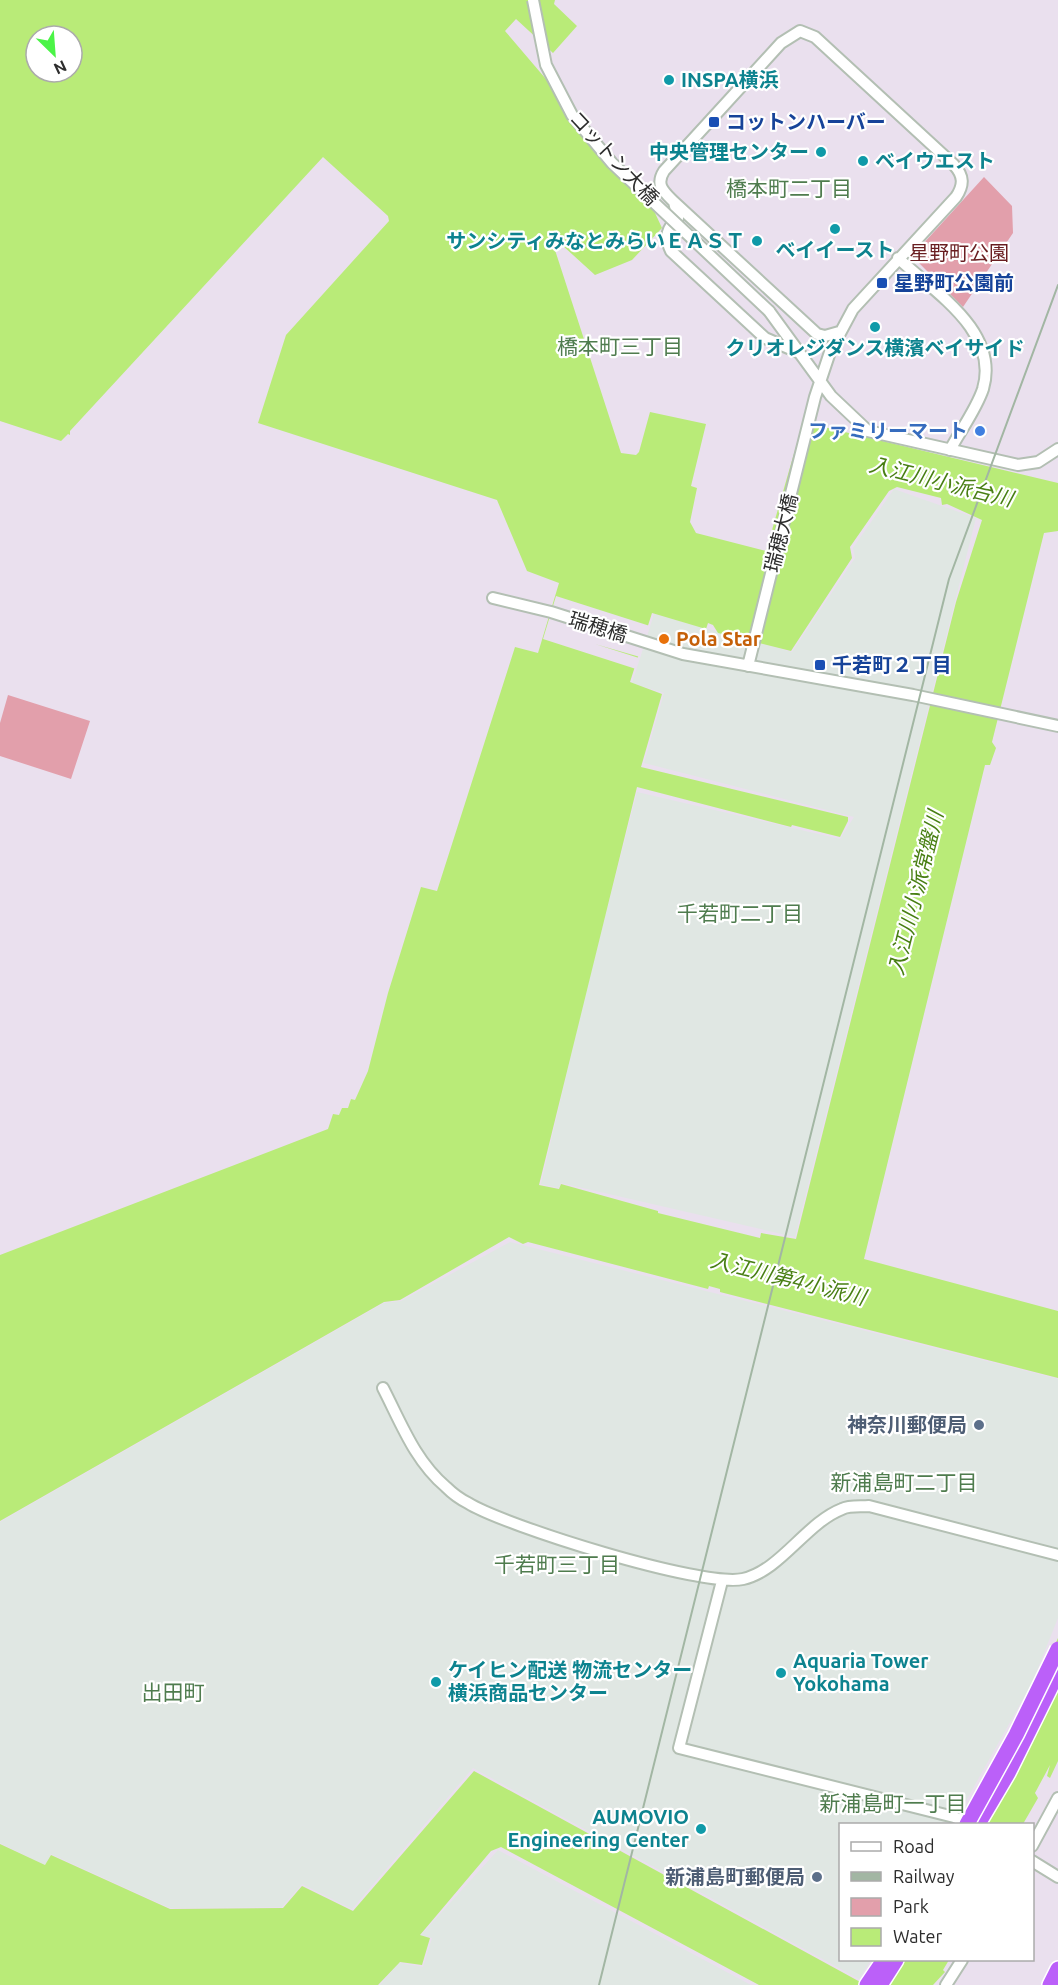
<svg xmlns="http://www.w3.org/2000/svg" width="1058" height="1985" font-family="Ubuntu,'Noto Sans JP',sans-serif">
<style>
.industrial{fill:#e0e7e3}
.green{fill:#e29fab}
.water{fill:#b9eb78;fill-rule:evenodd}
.pier{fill:#eae0ee}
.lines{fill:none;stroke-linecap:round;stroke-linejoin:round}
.minor-casing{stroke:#b3bfb3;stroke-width:14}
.highway-casing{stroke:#fff;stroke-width:18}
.minor{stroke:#fff;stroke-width:10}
.highway{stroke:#bb60f9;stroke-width:15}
.rail{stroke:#a2b6a3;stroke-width:2}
.minor-bridge-casing{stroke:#b3bfb3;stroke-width:14;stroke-linecap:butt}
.highway-bridge-casing{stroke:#fff;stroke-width:18;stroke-linecap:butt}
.minor-bridge{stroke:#fff;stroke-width:10}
.highway-bridge{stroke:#bb60f9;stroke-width:15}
.culture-dot{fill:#0f9aa8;stroke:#fff;stroke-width:2}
.transit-dot{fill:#1a4fb4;stroke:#fff;stroke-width:2}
.shop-dot{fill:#3f7fe0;stroke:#fff;stroke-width:2}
.food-dot{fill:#e8710a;stroke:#fff;stroke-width:2}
.service-dot{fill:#5c6f8a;stroke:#fff;stroke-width:2}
.labels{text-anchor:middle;stroke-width:4.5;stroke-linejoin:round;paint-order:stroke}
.culture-label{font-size:20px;font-weight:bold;fill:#0d838f;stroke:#fff;text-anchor:start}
.transit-label{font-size:20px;font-weight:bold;fill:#164399;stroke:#fff;text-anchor:start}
.street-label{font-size:20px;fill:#2d2d2d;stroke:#fff}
.park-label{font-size:20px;fill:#691e21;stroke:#fff}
.shop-label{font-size:20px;font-weight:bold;fill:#366cbe;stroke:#fff;text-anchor:end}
.food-label{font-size:20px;font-weight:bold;fill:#c56008;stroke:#fff;text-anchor:start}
.service-label{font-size:20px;font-weight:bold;fill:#4e5e75;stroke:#fff;text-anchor:end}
.neighbourhood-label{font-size:21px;fill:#4f7c4e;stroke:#fff}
.water-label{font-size:21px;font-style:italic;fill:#487f13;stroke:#fff}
</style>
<rect width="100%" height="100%" fill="#eae0ee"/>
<path class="industrial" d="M 894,489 L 976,518 L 795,1237 L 561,1183 L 559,1188 L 541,1184 L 583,1003 L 637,792 L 840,839 L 854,817 L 644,763 L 664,693 L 632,683 L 654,614 L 792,652 L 855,558 L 853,548 Z
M 510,1242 L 1058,1379 L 1058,1618 L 1032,1683 L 953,1824 L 840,1824 L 840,1960 L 871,1960 L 859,1979 L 473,1768 L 352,1909 L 302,1884 L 282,1907 L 170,1908 L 51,1854 L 45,1865 L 0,1843 L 0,1522 L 384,1303 L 401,1301 Z
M 498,1850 L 751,1985 L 380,1985 L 399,1963 L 423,1967 L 432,1938 L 421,1935 Z"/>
<path class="green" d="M 984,177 L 1012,206 L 1013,233 L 963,307 L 912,256 Z
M 8,695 L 90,721 L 71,779 L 0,756 L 0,723 Z"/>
<path class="water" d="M 0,0 L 555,0 L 554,4 L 577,26 L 553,53 L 516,19 L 505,31 L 649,200 L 662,228 L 632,260 L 595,275 L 562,245 L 555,250 L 621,453 L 636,455 L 639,452 L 650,412 L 706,424 L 691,486 L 697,488 L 690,522 L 696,533 L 766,551 L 803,422 L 1058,483 L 1058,531 L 1044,533 L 992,742 L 996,748 L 990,765 L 985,765 L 864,1259 L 1058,1311 L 1058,1378 L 720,1292 L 720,1289 L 709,1286 L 708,1289 L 528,1242 L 523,1244 L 509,1237 L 400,1300 L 384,1302 L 0,1521 L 0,1255 L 328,1129 L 333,1114 L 339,1115 L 342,1108 L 348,1108 L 351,1099 L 355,1100 L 368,1071 L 388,993 L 421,887 L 437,891 L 515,647 L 538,653 L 559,583 L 527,571 L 497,500 L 258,423 L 286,335 L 389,221 L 388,216 L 323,157 L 70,431 L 70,435 L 68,434 L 61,441 L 0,421 ZM 36,36 L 72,36 L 72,72 L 36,72 ZM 897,487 L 941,498 L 942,505 L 947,504 L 982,520 L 956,602 L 796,1239 L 761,1233 L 760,1238 L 658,1213 L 658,1211 L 561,1184 L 559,1189 L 539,1185 L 637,787 L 791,827 L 792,825 L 840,837 L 848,821 L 848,817 L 641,767 L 662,694 L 630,682 L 652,613 L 706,629 L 708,623 L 713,625 L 718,633 L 791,651 L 852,558 L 850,547 L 889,491 Z
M 1058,1638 L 1058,1761 L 1050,1778 L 1047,1776 L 1050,1765 L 1035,1793 L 1038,1798 L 1023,1824 L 962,1824 L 1036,1686 Z
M 474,1771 L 862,1983 L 877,1960 L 949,1960 L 943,1970 L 945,1972 L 933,1985 L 759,1985 L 501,1847 L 491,1851 L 420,1935 L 430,1938 L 422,1965 L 400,1962 L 378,1985 L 0,1985 L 0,1844 L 45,1865 L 51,1855 L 170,1909 L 283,1908 L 302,1886 L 353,1911 Z"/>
<path class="pier" d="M 556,596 L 650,626 L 640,657 L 595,644 L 639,658 L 636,669 L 543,639 Z"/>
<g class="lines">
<g class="minor-casing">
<path id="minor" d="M 674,202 L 678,218 C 667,228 664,237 671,251 L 765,338 L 800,353
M 898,258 C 934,292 1000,331 983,389 C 976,410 960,431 950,450
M 769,311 L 831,396 L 868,431 L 1018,465 L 1038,462 L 1058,449
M 493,598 L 551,612 L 683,654 L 913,695 L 1058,726
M 748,666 L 815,397 L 830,352 L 853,309 L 956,197 C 964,185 964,176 954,165 L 815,37 L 800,31 L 781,43 L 664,171 C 655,185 664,192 674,202 L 817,334 L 825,336 L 839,332
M 383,1388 C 401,1423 415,1461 446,1487 C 452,1493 460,1499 468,1503 C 505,1526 703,1588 743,1579 C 780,1571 806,1523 842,1509 C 850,1505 861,1507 869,1506 L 1058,1555
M 722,1581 L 679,1748 L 954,1817 L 970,1824
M 1032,1846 L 1058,1798
M 1032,1861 L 1058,1877
M 946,1985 L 962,1960"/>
</g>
<g class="highway-casing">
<path id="highway" d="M 978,1824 L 1008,1773 L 1058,1672
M 867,1985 L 884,1960
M 880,1985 L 896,1960
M 1050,1985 L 1058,1969"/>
</g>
<use href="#minor" class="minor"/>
<use href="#highway" class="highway"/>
<path class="rail" d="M 599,1985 L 949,579 L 1058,285"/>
<g class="minor-bridge-casing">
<path id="minor-bridge" d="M 533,0 L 546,65 L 572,115 L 612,163 L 769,311"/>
</g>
<g class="highway-bridge-casing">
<path id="highway-bridge" d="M 967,1824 L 1016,1735 L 1058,1649"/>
</g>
<use href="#minor-bridge" class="minor-bridge"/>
<use href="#highway-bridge" class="highway-bridge"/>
</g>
<g class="culture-dot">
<circle cx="669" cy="80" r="6"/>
<circle cx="821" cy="152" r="6"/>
<circle cx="863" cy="161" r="6"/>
<circle cx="835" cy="229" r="6"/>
<circle cx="757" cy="241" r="6"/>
<circle cx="875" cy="327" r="6"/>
<circle cx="781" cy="1673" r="6"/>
<circle cx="436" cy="1682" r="6"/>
<circle cx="701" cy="1829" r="6"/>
</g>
<g class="transit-dot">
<rect x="708" y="116" width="12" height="12" rx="3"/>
<rect x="876" y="277" width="12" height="12" rx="3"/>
<rect x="814" y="659" width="12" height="12" rx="3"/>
</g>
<circle class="shop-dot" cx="980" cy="431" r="6"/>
<circle class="food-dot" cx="664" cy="639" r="6"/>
<g class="service-dot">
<circle cx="979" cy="1425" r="6"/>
<circle cx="817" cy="1877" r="6"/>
</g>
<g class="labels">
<g class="culture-label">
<text x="681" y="87">INSPA横浜</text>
<text x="809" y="159" text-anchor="end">中央管理センター</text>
<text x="875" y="168">ベイウエスト</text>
<text x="745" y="248" text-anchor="end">サンシティみなとみらいＥＡＳＴ</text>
<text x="835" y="257" text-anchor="middle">ベイイースト</text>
<text x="875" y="355" text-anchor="middle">クリオレジダンス横濱ベイサイド</text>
<text x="793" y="1668">Aquaria Tower<tspan x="793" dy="23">Yokohama</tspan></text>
<text x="448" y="1677">ケイヒン配送 物流センター<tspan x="448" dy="23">横浜商品センター</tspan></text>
<text x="689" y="1824" text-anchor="end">AUMOVIO<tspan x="689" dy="23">Engineering Center</tspan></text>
</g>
<g class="transit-label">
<text x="726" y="129">コットンハーバー</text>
<text x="894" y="290">星野町公園前</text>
<text x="832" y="672">千若町２丁目</text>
</g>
<g class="street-label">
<text transform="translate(614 158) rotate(47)" y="7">コットン大橋</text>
<text transform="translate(781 533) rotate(-76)" y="7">瑞穂大橋</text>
<text transform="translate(598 627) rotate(17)" y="7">瑞穂橋</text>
</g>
<g class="park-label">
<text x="959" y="260">星野町公園</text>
</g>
<g class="shop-label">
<text x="968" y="438">ファミリーマート</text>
</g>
<g class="food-label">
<text x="676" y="646">Pola Star</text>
</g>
<g class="service-label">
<text x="967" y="1432">神奈川郵便局</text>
<text x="805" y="1884">新浦島町郵便局</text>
</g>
<g class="neighbourhood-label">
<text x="789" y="196">橋本町二丁目</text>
<text x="620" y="354">橋本町三丁目</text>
<text x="740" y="921">千若町二丁目</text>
<text x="904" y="1490">新浦島町二丁目</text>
<text x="557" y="1572">千若町三丁目</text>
<text x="173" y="1700">出田町</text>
<text x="893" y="1811">新浦島町一丁目</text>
</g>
<g class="water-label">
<text transform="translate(941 482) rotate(14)" y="7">入江川小派台川</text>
<text transform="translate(916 893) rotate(-76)" y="7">入江川小派常盤川</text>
<text transform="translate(788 1279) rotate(14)" y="7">入江川第4小派川</text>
</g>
</g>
<rect x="839" y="1823" width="195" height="138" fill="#ffffff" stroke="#ababab" stroke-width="1.5"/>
<rect x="851" y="1842" width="30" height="9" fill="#ffffff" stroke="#ababab" stroke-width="1.5"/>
<text x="893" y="1853" font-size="18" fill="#2d2d2d">Road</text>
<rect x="851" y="1872" width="30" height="9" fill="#a2b6a3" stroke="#ababab" stroke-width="1.5"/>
<text x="893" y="1883" font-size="18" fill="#2d2d2d">Railway</text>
<rect x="851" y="1898" width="30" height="18" fill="#e29fab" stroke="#ababab" stroke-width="1.5"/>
<text x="893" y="1913" font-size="18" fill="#2d2d2d">Park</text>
<rect x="851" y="1928" width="30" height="18" fill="#b9eb78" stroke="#ababab" stroke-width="1.5"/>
<text x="893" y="1943" font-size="18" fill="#2d2d2d">Water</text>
<g transform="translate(54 54) rotate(155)"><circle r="28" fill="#ffffff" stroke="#ababab" stroke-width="1.5"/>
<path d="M0-4.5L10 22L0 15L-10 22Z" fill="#4bf447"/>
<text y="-9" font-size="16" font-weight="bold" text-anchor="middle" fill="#2d2d2d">N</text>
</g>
</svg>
